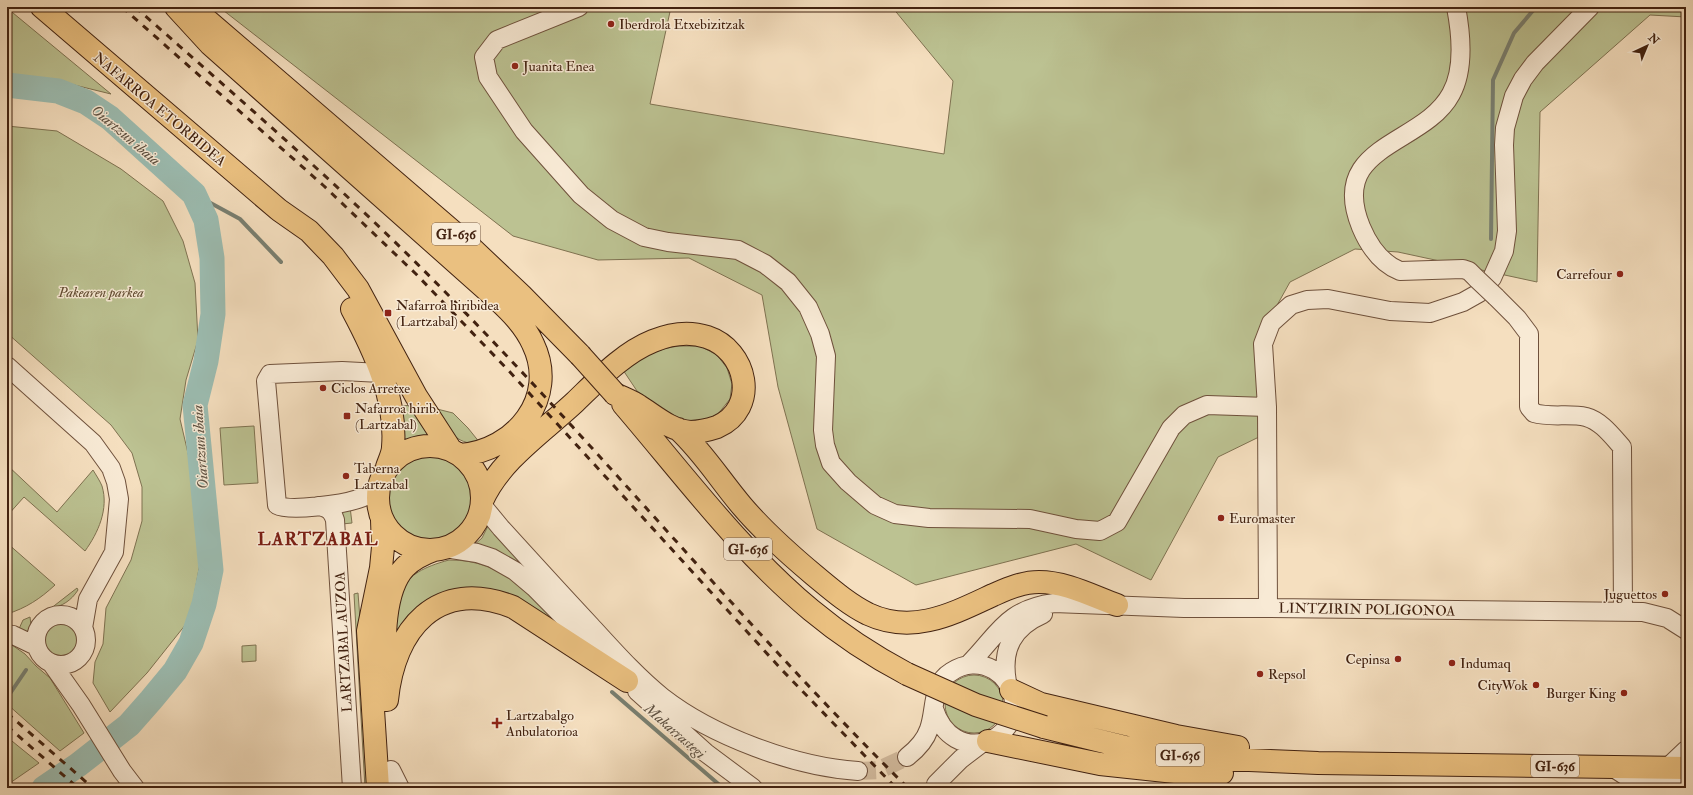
<svg xmlns="http://www.w3.org/2000/svg" width="1693" height="795" font-family="'IM FELL Double Pica',serif">
<style>
.green{fill:#bcc292;stroke:#7f7251}
.lines{fill:none;stroke-linecap:round;stroke-linejoin:round}
.stream{stroke:#787f71;stroke-width:4}
.river{stroke:#9cbdb2;stroke-width:25}
.minor-tunnel{stroke:#d1b99c;stroke-width:18;stroke-dasharray:18 9;stroke-linecap:butt}
.minor-casing{stroke:#6f513c;stroke-width:20}
.major-casing{stroke:#422210;stroke-width:24}
.minor{stroke:#f8ead5;stroke-width:18}
.major{stroke:#eac080;stroke-width:22}
.rail{stroke:#422210;stroke-width:3;stroke-dasharray:7 7;stroke-linecap:butt}
.minor-bridge-casing{stroke:#6f513c;stroke-width:20;stroke-linecap:butt}
.major-bridge-casing{stroke:#422210;stroke-width:24;stroke-linecap:butt}
.minor-bridge{stroke:#f8ead5;stroke-width:18}
.major-bridge{stroke:#eac080;stroke-width:22}
.poi-dot{fill:#8f2418;stroke:#f8ead5;stroke-width:1.5}
.labels{text-anchor:middle;stroke-width:3;stroke-linejoin:round;paint-order:stroke}
.shield{fill:#f8ead5;stroke:#795e4b;stroke-width:1}
.shield-label{font-size:13px;font-weight:bold;fill:#422210}
.poi-label{font-size:14px;fill:#422210;stroke:#f8ead5;text-anchor:start}
.street-label{font-size:14px;fill:#422210;stroke:#f8ead5}
.park-label{font-size:14px;font-style:italic;fill:#604a30;stroke:#f8ead5}
.water-label{font-size:15px;font-style:italic;fill:#5d5041;stroke:#f8ead5}
.district-label{font-size:18px;font-weight:bold;letter-spacing:1px;fill:#7a1f14;stroke:#f8ead5}
</style>
<rect width="100%" height="100%" fill="#f5dfbf"/>
<filter id="stains"><feTurbulence type="fractalNoise" baseFrequency=".005" numOctaves="4"/><feColorMatrix values="0 0 0 0 .2 0 0 0 0 .09 0 0 0 0 .02 0 0 0 .5 -.17"/></filter>
<radialGradient id="worn" r=".72"><stop offset=".6" stop-color="#630" stop-opacity="0"/><stop offset="1" stop-color="#630" stop-opacity=".3"/></radialGradient>
<path class="green" d="M 219,7 L 671,7 L 650,104 L 944,154 L 953,81 L 892,7 L 1686,7 L 1686,17 L 1650,15 L 1540,112 L 1537,282 L 1398,252 L 1355,249 L 1290,282 L 1256,343 L 1261,436 L 1218,457 L 1151,580 L 1076,544 L 916,585 L 817,529 L 778,387 L 762,295 L 689,258 L 598,260 L 513,236 Z
M 7,8 L 111,94 L 54,80 L 7,75 Z
M 7,126 L 57,131 L 121,169 L 163,201 L 183,241 L 195,283 L 198,340 L 186,380 L 180,419 L 191,466 L 197,505 L 200,563 L 190,619 L 147,673 L 110,712 L 93,683 L 95,662 L 103,644 L 106,608 L 131,560 L 142,521 L 142,487 L 132,453 L 111,425 L 7,333 Z
M 679,346 L 700,346 L 717,355 L 727,368 L 732,384 L 730,399 L 718,414 L 703,421 L 685,421 L 659,408 L 637,391 L 623,370 C 642,357 656,349 679,346 Z
M 413,405 L 433,437 L 421,437 L 405,444 L 401,406 Z
M 429,407 L 453,413 L 468,428 L 480,443 C 455,447 444,424 429,407 Z
M 254,426 L 258,483 L 224,485 L 220,428 Z
M388 499a42 42 0 1 1 84 0a42 42 0 1 1-84 0Z
M 7,465 L 57,512 L 93,470 C 96,475 100,481 102,486 C 109,509 98,533 85,551 L 24,497 L 7,516 Z
M 350,507 L 352,523 L 342,524 L 340,511 Z
M 488,526 L 549,593 L 473,546 L 482,538 Z
M 7,543 L 55,585 C 40,599 26,608 7,614 Z
M 449,560 C 505,559 536,600 573,636 L 473,591 L 395,643 C 395,593 397,574 449,560 Z
M 77,588 L 78,590 C 71,601 62,606 50,609 Z
M 358,593 L 373,788 L 365,788 L 354,594 Z
M 30,617 L 31,625 L 28,635 L 18,631 L 23,620 Z
M42 640a19 19 0 1 1 38 0a19 19 0 1 1-38 0Z
M 7,644 L 12,645 L 25,654 L 36,666 L 50,678 L 84,733 L 60,751 L 7,704 Z
M 256,645 L 256,661 L 242,662 L 242,646 Z
M945 704a29 29 0 1 1 58 0a29 29 0 1 1-58 0Z
M 7,737 L 39,763 L 7,785 Z"/>
<g class="lines">
<path class="stream" d="M 194,194 L 240,219 L 281,262
M 1491,239 L 1493,80 L 1514,33 L 1536,7
M 612,692 L 723,788
M 7,698 L 26,670
M 1134,788 L 1156,786 L 1356,786 L 1360,788"/>
<path class="river" d="M 7,85 L 58,91 L 86,102 L 110,118 L 194,194 L 206,220 L 212,258 L 213,314 L 206,361 L 195,405 L 211,570 L 204,604 L 191,643 L 175,671 L 151,700 L 129,725 L 78,765 L 44,788"/>
<path class="minor-tunnel" d="M 858,771 L 879,770 L 907,757"/>
<g class="minor-casing">
<path id="minor" d="M 579,7 L 497,40 L 484,57 L 488,77 L 524,131 L 581,195 L 612,220 L 644,237 L 668,242 L 738,250 L 765,264 L 788,282 L 808,307 L 820,334 L 826,356 L 823,430 L 825,445 L 831,463 L 848,482 L 875,505 L 895,514 L 929,518 L 1030,519 L 1076,529 L 1100,531 L 1117,522 L 1171,428 L 1184,415 L 1207,405 L 1267,407
M 1456,7 C 1461,33 1465,69 1451,94 C 1423,146 1327,144 1361,227 C 1369,246 1380,263 1400,271 L 1463,269 L 1469,271 L 1477,279
M 1496,297 L 1517,318 L 1529,334 L 1529,407 L 1534,413 C 1551,418 1569,413 1586,417 C 1601,421 1612,436 1622,447 L 1623,612
M 7,366 L 93,443 L 111,468 L 116,482 L 119,499 L 114,552 L 88,599 L 83,628
M 378,491 C 371,494 364,497 358,499 C 343,504 290,512 277,505 L 266,381 L 270,374 L 342,371 L 381,373
M 482,505 L 501,528 C 531,561 561,594 591,626 C 614,651 636,676 662,697 C 712,736 795,767 858,771
M 318,506 C 328,508 332,510 335,520 L 352,788
M 445,548 L 477,553 L 492,558 L 515,571 L 534,587 L 603,657
M 1268,608 L 1267,407 L 1263,344 L 1271,323 L 1291,305 L 1307,300 L 1328,299 L 1390,311 L 1430,313 L 1463,302 L 1479,293 L 1492,278 L 1504,251 L 1507,231 L 1504,145 L 1505,128 L 1514,96 L 1523,79 L 1535,63 L 1590,7
M36 640a25 25 0 1 1 50 0a25 25 0 1 1-50 0Z
M 7,634 L 13,635 L 36,646
M 52,664 L 81,705 L 122,771 L 135,788
M 968,665 C 999,634 1005,610 1054,603 L 1184,608 L 1268,608 L 1643,612 L 1667,618 L 1686,630
M 1007,682 C 1001,649 1013,627 1043,614
M 637,691 L 706,753 L 753,788
M 907,757 C 916,750 925,741 929,729 C 936,710 931,684 951,672 C 964,663 980,662 994,670 C 1004,676 1010,685 1013,696 C 1023,743 953,768 934,709
M 1612,767 L 1629,778 L 1656,779 L 1686,784
M 1667,768 L 1686,750
M 391,770 L 400,788
M 936,784 L 961,759 L 982,743"/>
</g>
<g class="major-casing">
<path id="major" d="M 42,7 L 279,210 L 309,231 L 333,256 L 358,289 L 416,396 L 451,450
M 176,7 L 210,44 L 497,299 C 511,312 525,326 533,344 C 559,398 515,451 460,455
M 194,9 L 465,242 L 521,295 L 580,355
M 352,309 C 374,350 397,399 393,447 C 393,453 389,461 387,467
M 623,404 C 683,474 740,551 811,610 C 841,635 873,656 907,674
M 678,429 C 703,452 720,480 742,506 C 764,532 789,554 814,575 C 831,589 848,604 868,614 C 913,635 952,614 993,595 C 1007,589 1022,582 1039,582 C 1066,582 1092,596 1117,605
M378 498a52 52 0 1 1 104 0a52 52 0 1 1-104 0Z
M 482,501 C 500,460 543,432 575,402 C 598,380 623,353 653,341 C 670,334 689,331 707,337 C 747,350 760,408 717,427 C 708,430 699,432 690,432 C 670,430 655,416 639,406 C 632,401 623,398 615,394
M 385,672 C 384,642 383,590 405,567 C 413,559 423,554 434,550
M 1011,690 L 1041,704 L 1176,736 L 1238,747
M 387,700 C 394,629 437,577 513,607 L 627,681
M 1044,727 L 1125,747 L 1203,758 L 1318,763 L 1686,768
M 988,741 L 1100,764 L 1175,772 L 1222,773
M 378,788 L 368,631 L 381,568 L 383,547 L 382,520"/>
</g>
<use href="#minor" class="minor"/>
<use href="#major" class="major"/>
<path class="rail" d="M 122,7 L 324,186 L 416,274 L 509,371 L 782,670 L 896,788
M 135,7 C 243,102 352,196 452,299 C 608,458 749,631 908,788
M 7,713 L 93,788
M 7,726 L 78,788"/>
<g class="minor-bridge-casing">
<path id="minor-bridge" d="M 1477,279 L 1496,297"/>
</g>
<g class="major-bridge-casing">
<path id="major-bridge" d="M 580,355 L 615,394
M 907,674 L 976,705 L 1044,727"/>
</g>
<use href="#minor-bridge" class="minor-bridge"/>
<use href="#major-bridge" class="major-bridge"/>
</g>
<g class="poi-dot">
<circle cx="611" cy="24" r="4"/>
<circle cx="515" cy="66" r="4"/>
<circle cx="1620" cy="274" r="4"/>
<rect x="384" y="309" width="8" height="8" rx="2"/>
<circle cx="323" cy="388" r="4"/>
<rect x="343" y="412" width="8" height="8" rx="2"/>
<circle cx="346" cy="476" r="4"/>
<circle cx="1221" cy="518" r="4"/>
<circle cx="1665" cy="594" r="4"/>
<circle cx="1398" cy="659" r="4"/>
<circle cx="1452" cy="663" r="4"/>
<circle cx="1260" cy="674" r="4"/>
<circle cx="1536" cy="685" r="4"/>
<circle cx="1624" cy="693" r="4"/>
<path d="M495 717h4v4h4v4h-4v4h-4v-4h-4v-4h4z"/>
</g>
<g class="labels">
<g class="shield">
<rect x="432" y="223" width="48" height="22" rx="3"/>
<rect x="724" y="538" width="48" height="22" rx="3"/>
<rect x="1156" y="744" width="48" height="22" rx="3"/>
<rect x="1531" y="755" width="48" height="22" rx="3"/>
</g>
<g class="shield-label">
<text x="456" y="239">GI-636</text>
<text x="748" y="554">GI-636</text>
<text x="1180" y="760">GI-636</text>
<text x="1555" y="771">GI-636</text>
</g>
<g class="poi-label">
<text x="619" y="29">Iberdrola Etxebizitzak</text>
<text x="523" y="71">Juanita Enea</text>
<text x="1612" y="279" text-anchor="end">Carrefour</text>
<text x="396" y="310">Nafarroa hiribidea<tspan x="396" dy="16">(Lartzabal)</tspan></text>
<text x="331" y="393">Ciclos Arretxe</text>
<text x="355" y="413">Nafarroa hirib.<tspan x="355" dy="16">(Lartzabal)</tspan></text>
<text x="354" y="473">Taberna<tspan x="354" dy="16">Lartzabal</tspan></text>
<text x="1229" y="523">Euromaster</text>
<text x="1657" y="599" text-anchor="end">Juguettos</text>
<text x="1390" y="664" text-anchor="end">Cepinsa</text>
<text x="1460" y="668">Indumaq</text>
<text x="1268" y="679">Repsol</text>
<text x="1528" y="690" text-anchor="end">CityWok</text>
<text x="1616" y="698" text-anchor="end">Burger King</text>
<text x="506" y="720">Lartzabalgo<tspan x="506" dy="16">Anbulatorioa</tspan></text>
</g>
<g class="street-label">
<text transform="translate(160 109) rotate(40)" y="5">NAFARROA ETORBIDEA</text>
<text transform="translate(1367 609) rotate(1)" y="5">LINTZIRIN POLIGONOA</text>
<text transform="translate(343 642) rotate(-93)" y="5">LARTZABAL AUZOA</text>
</g>
<g class="park-label">
<text x="101" y="297">Pakearen parkea</text>
</g>
<g class="water-label">
<text transform="translate(126 135) rotate(40)" y="5">Oiartzun ibaia</text>
<text transform="translate(200 447) rotate(-94)" y="5">Oiartzun ibaia</text>
<text transform="translate(675 731) rotate(41)" y="5">Makarrastegi</text>
</g>
<g class="district-label">
<text x="318" y="545">LARTZABAL</text>
</g>
</g>
<rect width="1693" height="795" fill="none" stroke="#f5dfbf" stroke-width="24"/>
<rect x="8" y="8" width="1677" height="779" fill="none" stroke="#422210" stroke-width="2"/>
<rect x="12" y="12" width="1669" height="771" fill="none" stroke="#422210"/>
<g transform="translate(1647 46) rotate(44)" stroke="#f8ead5" stroke-width="3" paint-order="stroke">
<path d="M0-3L7 15L0 10L-7 15Z" fill="#422210"/>
<text y="-6" font-size="11" font-weight="bold" text-anchor="middle" fill="#422210">N</text>
</g>
<rect width="100%" height="100%" filter="url(#stains)"/>
<rect width="100%" height="100%" fill="url(#worn)"/>
</svg>
